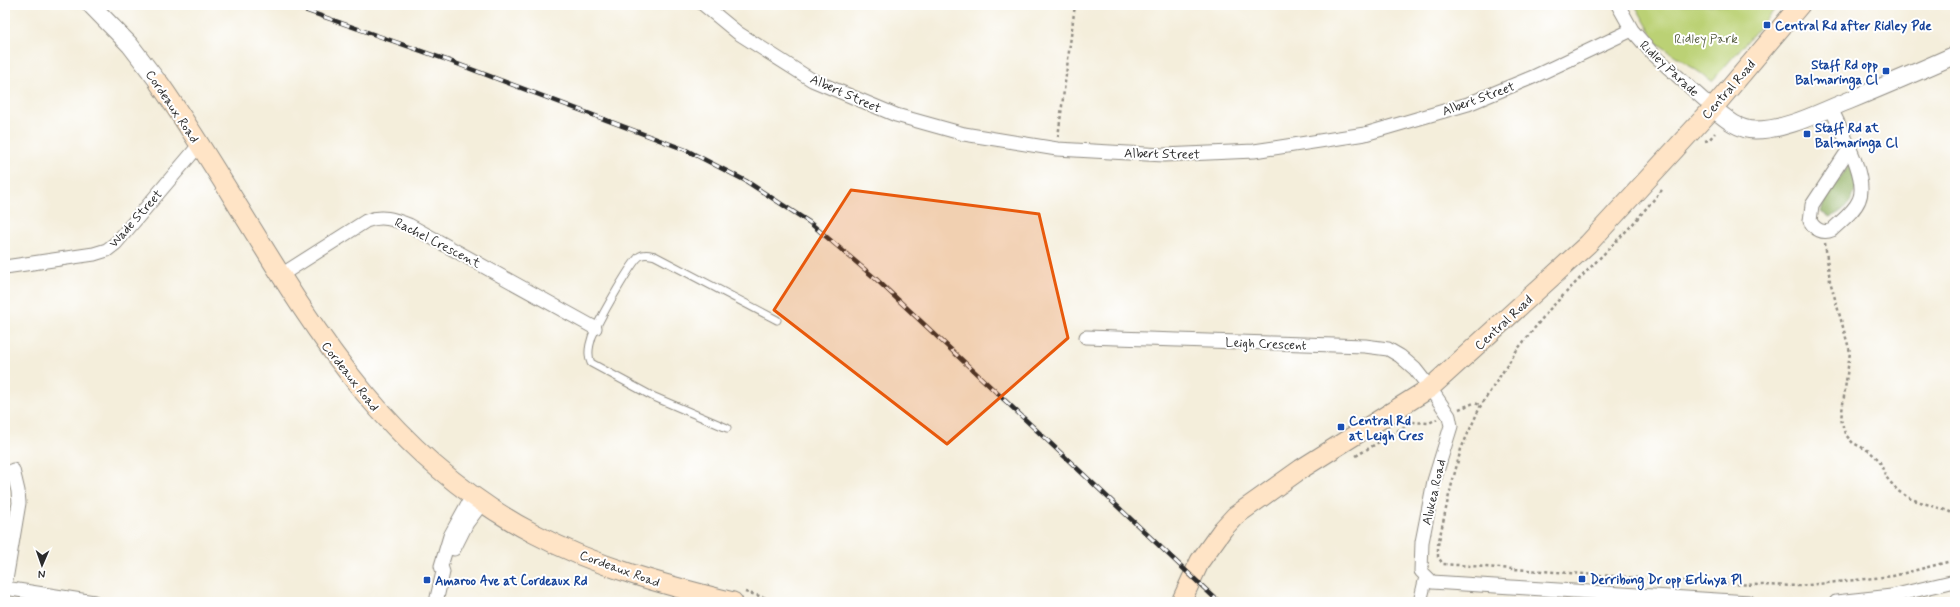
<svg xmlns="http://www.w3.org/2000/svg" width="1960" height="607" font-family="Mynerve,sans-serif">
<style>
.green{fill:#bbd175;stroke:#737e50}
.forest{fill:#94b366;stroke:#606f48}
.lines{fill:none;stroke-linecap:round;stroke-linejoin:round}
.service-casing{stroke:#908c83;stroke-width:9}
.minor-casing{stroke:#908c83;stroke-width:15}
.tertiary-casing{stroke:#908c83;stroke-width:19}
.secondary-casing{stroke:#908c83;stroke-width:21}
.path{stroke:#908c83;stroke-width:2.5;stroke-dasharray:3 3;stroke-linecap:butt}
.service{stroke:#fff;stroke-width:7}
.minor{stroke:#fff;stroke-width:13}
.tertiary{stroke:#fff;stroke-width:17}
.secondary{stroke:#ffe4c6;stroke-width:19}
.rail-casing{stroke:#2b2b2b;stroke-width:4.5}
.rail{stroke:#fff;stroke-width:3;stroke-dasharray:9;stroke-linecap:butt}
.marked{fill:#e8590c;fill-opacity:0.2;stroke:#e8590c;stroke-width:3;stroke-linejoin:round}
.transit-dot{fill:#1a4fb4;stroke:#fff;stroke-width:1.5}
.labels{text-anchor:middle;stroke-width:4;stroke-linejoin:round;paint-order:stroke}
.transit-label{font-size:13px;font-weight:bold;fill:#164399;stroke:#fff;text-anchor:start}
.park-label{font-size:13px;fill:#565d41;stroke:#fff}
.street-label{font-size:13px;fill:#2b2b2b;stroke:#fff}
</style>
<rect width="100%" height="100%" fill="#fff"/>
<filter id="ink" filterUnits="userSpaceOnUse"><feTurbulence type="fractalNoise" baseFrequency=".025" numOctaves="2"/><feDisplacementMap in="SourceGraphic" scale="8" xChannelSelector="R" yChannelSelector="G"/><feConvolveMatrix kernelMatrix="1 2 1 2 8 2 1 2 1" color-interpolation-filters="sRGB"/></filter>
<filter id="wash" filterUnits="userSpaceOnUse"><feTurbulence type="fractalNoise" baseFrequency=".012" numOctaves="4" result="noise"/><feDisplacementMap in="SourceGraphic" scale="16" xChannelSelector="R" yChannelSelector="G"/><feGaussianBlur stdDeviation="0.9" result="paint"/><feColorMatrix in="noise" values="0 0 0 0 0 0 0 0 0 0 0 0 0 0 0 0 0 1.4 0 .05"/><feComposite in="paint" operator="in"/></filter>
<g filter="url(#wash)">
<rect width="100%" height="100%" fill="#f4eedb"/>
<path class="green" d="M 1635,5 L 1779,5 L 1712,81 L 1657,43 Z"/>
<path class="forest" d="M 1849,161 C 1851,166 1855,171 1856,176 C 1860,194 1845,213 1829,217 L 1821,212 L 1826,196 L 1848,167 Z"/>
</g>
<g filter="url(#ink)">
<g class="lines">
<g class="service-casing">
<path id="service" d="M 727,428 L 652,396 L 591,363 C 586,353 591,337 596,328 C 601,317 632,261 640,256 C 645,253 650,255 655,256 L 777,320"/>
</g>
<g class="minor-casing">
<path id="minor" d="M 704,5 L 738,33 L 812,80 L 896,115 L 964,134 L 1057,149 L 1164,155 L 1254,151 L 1365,134 L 1468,104 L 1533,77 L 1632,30
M 1618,5 L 1632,30 L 1653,54 L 1713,108
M 1831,108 C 1840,129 1869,178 1859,200 C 1854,212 1841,221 1832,230 C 1823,234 1815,230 1810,221 L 1812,205 L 1849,149
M 5,267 L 94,254 L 107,250 L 116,243 L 200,144
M 281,275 L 366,221 C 382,215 393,219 409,225 L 595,328
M 1086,337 L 1365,346 L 1388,349 L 1400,356 L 1415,369 L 1430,388 L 1449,416 L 1451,426 L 1434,481 L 1422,542 L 1421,571 L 1432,582 L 1749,602
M 454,549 L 467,523 L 482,503
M 5,586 L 19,503 L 18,491 L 13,470
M 5,588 L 94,602
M 436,602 L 443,572 L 441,566 L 450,536 L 472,496
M 1420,602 L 1426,577
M 1836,602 L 1892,596 L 1955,581"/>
</g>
<g class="tertiary-casing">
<path id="tertiary" d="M 91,5 L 130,45 L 159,83
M 1713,108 C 1725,118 1738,130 1755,130 C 1787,130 1820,112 1848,101 C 1884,86 1920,71 1955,55"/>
</g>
<g class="secondary-casing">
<path id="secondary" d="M 159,83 C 274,247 347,437 535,534 C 597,567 665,585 733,602
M 1181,602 L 1200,561 L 1223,529 L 1235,516 L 1301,469 L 1430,388 L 1588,244 L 1713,108 L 1800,5"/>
</g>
<path class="path" d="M 1058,137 L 1075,5
M 1705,141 L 1709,140 L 1715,133
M 1662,190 L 1631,226 L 1549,310 L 1517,350 L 1480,407 L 1461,449 L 1449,495 L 1438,545 L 1438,557 L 1443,564 L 1724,584 L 1799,586 L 1893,576 L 1955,560
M 1825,243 L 1830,281 L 1850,352 L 1841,419 L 1845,434 L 1853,443 L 1869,451 L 1879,460 L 1886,477 L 1898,491 L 1911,499 L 1948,511 L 1955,515
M 1459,409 L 1474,403 L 1481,405
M 1356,456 L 1412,422 L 1429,423 L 1437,419
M 745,592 L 781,602"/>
<use href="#service" class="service"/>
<use href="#minor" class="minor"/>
<use href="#tertiary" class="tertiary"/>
<use href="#secondary" class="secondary"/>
<g class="rail-casing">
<path id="rail" d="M 290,5 L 447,60 L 686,150 L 746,181 L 809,222 L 876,279 L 1219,602"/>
</g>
<use href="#rail" class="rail"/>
</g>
</g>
<path class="marked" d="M 851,190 L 1039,214 L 1068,338 L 947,444 L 774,310 Z"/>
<g class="transit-dot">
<rect x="1763" y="21" width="8" height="8" rx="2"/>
<rect x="1882" y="67" width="8" height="8" rx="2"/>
<rect x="1803" y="130" width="8" height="8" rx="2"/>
<rect x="1337" y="423" width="8" height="8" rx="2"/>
<rect x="1578" y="575" width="8" height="8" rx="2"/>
<rect x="423" y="576" width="8" height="8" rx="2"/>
</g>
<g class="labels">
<g class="transit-label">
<text x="1775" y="30">Central Rd after Ridley Pde</text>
<text x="1878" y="69" text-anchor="end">Staff Rd opp<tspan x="1878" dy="15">Balmaringa Cl</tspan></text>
<text x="1815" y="132">Staff Rd at<tspan x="1815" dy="15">Balmaringa Cl</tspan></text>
<text x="1349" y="425">Central Rd<tspan x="1349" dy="15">at Leigh Cres</tspan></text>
<text x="1590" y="584">Derribong Dr opp Erlinya Pl</text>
<text x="435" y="585">Amaroo Ave at Cordeaux Rd</text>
</g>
<g class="park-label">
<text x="1706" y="43">Ridley Park</text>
</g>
<g class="street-label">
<text transform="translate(1670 68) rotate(43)" y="5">Ridley Parade</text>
<text transform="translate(1728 89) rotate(-49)" y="5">Central Road</text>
<text transform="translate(846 93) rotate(24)" y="5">Albert Street</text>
<text transform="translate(1478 98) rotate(-20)" y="5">Albert Street</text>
<text transform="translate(173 106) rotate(56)" y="5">Cordeaux Road</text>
<text transform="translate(1162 153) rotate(1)" y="5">Albert Street</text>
<text transform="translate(135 218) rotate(-48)" y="5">Wade Street</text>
<text transform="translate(438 242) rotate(27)" y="5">Rachel Crescent</text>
<text transform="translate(1503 322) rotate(-43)" y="5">Central Road</text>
<text transform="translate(1266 343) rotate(2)" y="5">Leigh Crescent</text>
<text transform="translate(351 376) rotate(52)" y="5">Cordeaux Road</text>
<text transform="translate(1433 492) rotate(-77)" y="5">Alukea Road</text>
<text transform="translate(620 568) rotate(20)" y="5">Cordeaux Road</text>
</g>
</g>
<rect width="1960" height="607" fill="none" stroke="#fff" stroke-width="20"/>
<g transform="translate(42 565) rotate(182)" stroke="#ffffff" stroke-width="3" paint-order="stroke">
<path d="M0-3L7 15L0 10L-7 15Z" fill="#2b2b2b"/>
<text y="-6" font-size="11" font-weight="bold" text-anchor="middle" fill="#2b2b2b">N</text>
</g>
</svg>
